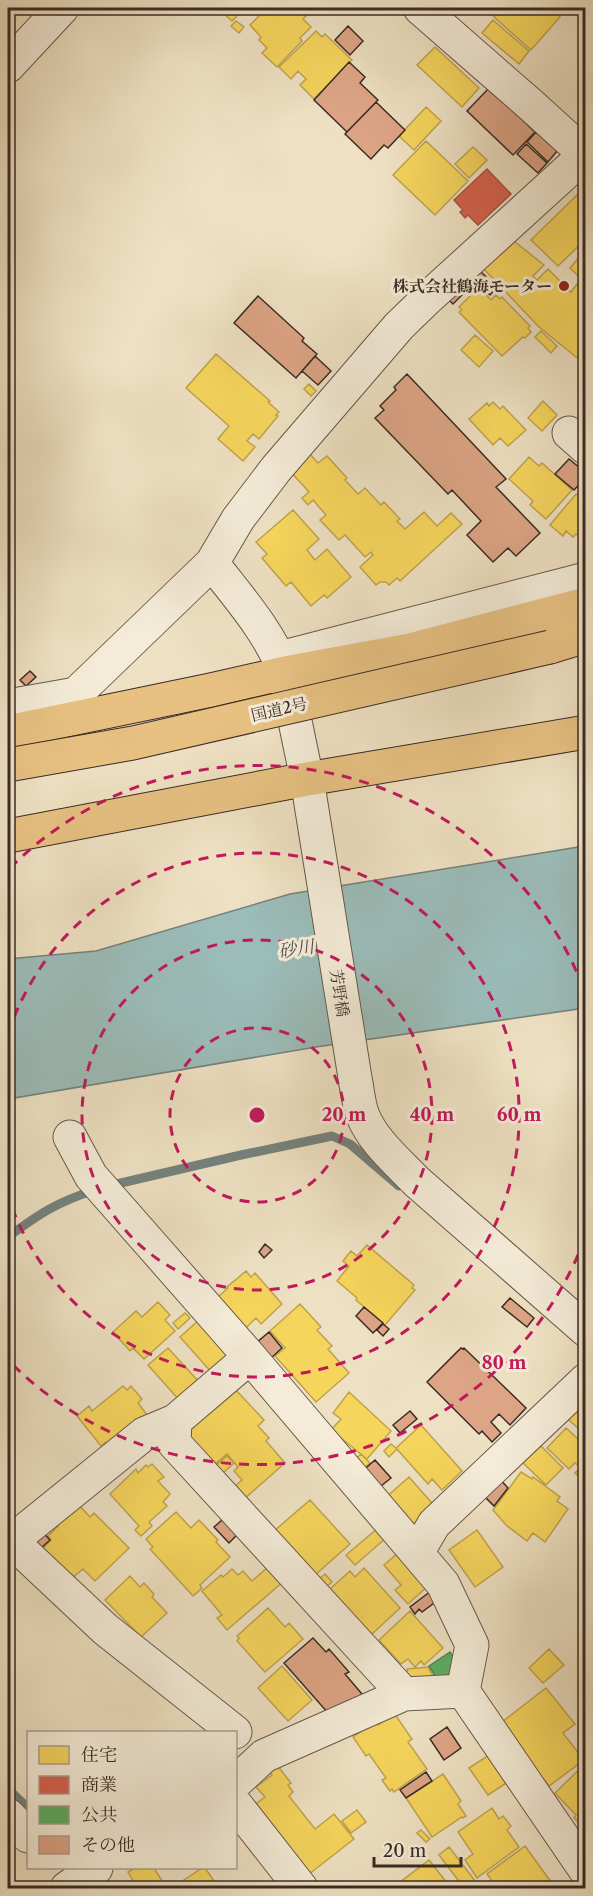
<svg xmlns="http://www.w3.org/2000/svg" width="593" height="1896" font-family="'Libre Caslon Text','Noto Serif JP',serif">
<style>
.water{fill:#9bbcb9;stroke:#74827e;stroke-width:1.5}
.homes{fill:#f6d55c;stroke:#bea24c;stroke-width:1.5}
.shops{fill:#d6604d;stroke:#a75041;stroke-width:1.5}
.public{fill:#5aae61;stroke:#50874f;stroke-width:1.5}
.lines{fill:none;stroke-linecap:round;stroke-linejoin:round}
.stream{stroke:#74827e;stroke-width:9}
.building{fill:#dda586;stroke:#3a2b25;stroke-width:1.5}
.minor-casing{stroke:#67584c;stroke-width:35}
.tertiary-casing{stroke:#67584c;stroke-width:35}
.trunk-casing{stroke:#3a2b25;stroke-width:35}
.minor{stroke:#f4ecd8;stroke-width:33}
.tertiary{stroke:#f4ecd8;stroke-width:33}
.trunk{stroke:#e7c082;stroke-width:33}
.trunk-bridge-casing{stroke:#3a2b25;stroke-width:35;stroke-linecap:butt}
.trunk-bridge{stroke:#e7c082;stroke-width:33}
.ring{fill:none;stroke:#c2185b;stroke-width:3;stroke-dasharray:10 8}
.poi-dot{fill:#8f2418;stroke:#f4ecd8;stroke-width:2}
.labels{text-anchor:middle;stroke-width:6;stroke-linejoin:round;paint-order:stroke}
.poi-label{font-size:16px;font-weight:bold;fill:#3a2b25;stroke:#f4ecd8;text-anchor:end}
.street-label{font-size:16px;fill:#3a2b25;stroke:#f4ecd8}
.water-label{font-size:18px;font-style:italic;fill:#524f4a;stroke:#f4ecd8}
.centre{fill:#c2185b;stroke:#f4ecd8;stroke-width:3}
.ring-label{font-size:18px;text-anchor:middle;font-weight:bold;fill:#c2185b;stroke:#f4ecd8;stroke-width:6;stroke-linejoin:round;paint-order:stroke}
</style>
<rect width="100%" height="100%" fill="#eee1c3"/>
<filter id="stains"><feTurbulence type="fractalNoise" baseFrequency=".00333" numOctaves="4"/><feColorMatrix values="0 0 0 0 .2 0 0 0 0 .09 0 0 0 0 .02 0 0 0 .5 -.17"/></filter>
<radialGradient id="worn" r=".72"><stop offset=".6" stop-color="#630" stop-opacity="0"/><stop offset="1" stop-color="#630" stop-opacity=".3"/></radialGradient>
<path class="water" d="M 585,846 L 585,1008 L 316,1047 L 8,1099 L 8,959 L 96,951 L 290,894 Z"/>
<path class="homes" d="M 218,8 L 245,8 L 232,21 Z
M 267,8 L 306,8 L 310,12 L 303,19 L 311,27 L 300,38 L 302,41 L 277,67 L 262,53 L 267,48 L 259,40 L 261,37 L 250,25 Z
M 497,8 L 557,8 L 562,11 L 559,15 L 560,17 L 531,50 L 494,17 L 500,11 Z
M 493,20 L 529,51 L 519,64 L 482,33 Z
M 236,21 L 244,27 L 239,33 L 231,26 Z
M 316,31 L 322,37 L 325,34 L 352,60 L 314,99 L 300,85 L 306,79 L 298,71 L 291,79 L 279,67 Z
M 435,47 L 479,88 L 462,107 L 417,65 Z
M 426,107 L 441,121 L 414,150 L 399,136 Z
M 426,141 L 468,181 L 435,215 L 393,175 Z
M 473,147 L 487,160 L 469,178 L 455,164 Z
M 577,195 L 586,203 L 586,239 L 558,266 L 531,240 Z
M 509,237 L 544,265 L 533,276 L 537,280 L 548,269 L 571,292 L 581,279 L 570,268 L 586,249 L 586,365 L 539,327 L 480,265 Z
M 479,287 L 491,300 L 496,295 L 500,299 L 502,297 L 530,326 L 528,328 L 531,332 L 525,338 L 523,337 L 502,356 L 459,312 L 462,310 L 459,307 Z
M 541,331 L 557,346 L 551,353 L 535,337 Z
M 475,335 L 493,351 L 479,367 L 461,350 Z
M 216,354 L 270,401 L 268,402 L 279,412 L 276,415 L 278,416 L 259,439 L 253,434 L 247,441 L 255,447 L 243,461 L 218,439 L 229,426 L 186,388 Z
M 309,384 L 316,391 L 311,396 L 304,389 Z
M 543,401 L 557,415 L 542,431 L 528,418 Z
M 493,402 L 500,409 L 503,406 L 526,430 L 508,446 L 500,438 L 493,445 L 469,419 L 487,403 L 489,406 Z
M 308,452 L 318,463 L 327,456 L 347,478 L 345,480 L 358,494 L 365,488 L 381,505 L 384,502 L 400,519 L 397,521 L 405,529 L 424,512 L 437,526 L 451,513 L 462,524 L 400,581 L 397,578 L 389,585 L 386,582 L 380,582 L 376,585 L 360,567 L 373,555 L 371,552 L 365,557 L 345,535 L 339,540 L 320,520 L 326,515 L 313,500 L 308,505 L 302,498 L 309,492 L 289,470 Z
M 529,457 L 539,466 L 542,463 L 572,490 L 546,519 L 530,505 L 533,501 L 509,479 Z
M 576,494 L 586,502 L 586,541 L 576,534 L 573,537 L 566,531 L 563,536 L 550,525 Z
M 293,510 L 319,539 L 307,550 L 315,560 L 327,549 L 351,577 L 327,598 L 324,595 L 311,606 L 291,582 L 286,586 L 262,558 L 267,554 L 256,542 Z
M 367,1245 L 414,1285 L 412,1288 L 415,1290 L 385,1325 L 356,1300 L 357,1298 L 337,1281 L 349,1266 L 343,1261 L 351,1251 L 357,1256 Z
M 246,1271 L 251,1277 L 255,1273 L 282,1304 L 261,1324 L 256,1318 L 246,1328 L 218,1297 L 228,1288 L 227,1287 Z
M 158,1302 L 170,1315 L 165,1320 L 175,1331 L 144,1359 L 133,1348 L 130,1351 L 113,1332 L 136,1311 L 142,1317 Z
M 300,1304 L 321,1327 L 317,1330 L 332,1346 L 328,1349 L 349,1373 L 316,1402 L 275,1356 L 285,1348 L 270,1331 Z
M 185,1313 L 190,1318 L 178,1329 L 173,1323 Z
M 200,1319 L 232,1355 L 212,1373 L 180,1337 Z
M 168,1348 L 200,1383 L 180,1401 L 148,1365 Z
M 123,1386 L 127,1390 L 131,1386 L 142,1399 L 138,1403 L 148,1416 L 110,1446 L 106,1442 L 101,1446 L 77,1416 L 89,1406 L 92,1411 Z
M 233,1387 L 264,1420 L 258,1426 L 269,1438 L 266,1441 L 285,1463 L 243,1500 L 233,1488 L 242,1480 L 234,1471 L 238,1467 L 227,1454 L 213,1466 L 185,1435 L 199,1422 L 197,1419 Z
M 349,1392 L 391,1431 L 367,1459 L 331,1430 L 341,1419 L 333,1413 Z
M 586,1401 L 586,1431 L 583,1433 L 568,1419 Z
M 421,1425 L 462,1471 L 442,1490 L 432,1479 L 428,1484 L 396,1448 Z
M 566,1428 L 586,1446 L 586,1459 L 579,1466 L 575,1463 L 569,1469 L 547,1448 Z
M 391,1444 L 397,1449 L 389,1457 L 384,1451 Z
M 540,1445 L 563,1468 L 546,1485 L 522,1462 Z
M 361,1454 L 370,1463 L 359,1473 L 350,1464 Z
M 227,1456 L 234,1463 L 222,1474 L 215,1466 Z
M 586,1462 L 586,1483 L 575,1473 Z
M 152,1464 L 164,1477 L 158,1481 L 170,1494 L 163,1502 L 167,1506 L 149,1522 L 152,1526 L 141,1536 L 135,1530 L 139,1526 L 110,1494 L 136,1469 L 138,1473 L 146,1465 L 148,1467 Z
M 521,1472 L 532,1479 L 533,1477 L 560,1497 L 557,1501 L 568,1509 L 545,1542 L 533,1533 L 527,1541 L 507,1526 L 493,1510 Z
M 409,1477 L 438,1510 L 413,1532 L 384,1499 Z
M 310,1500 L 350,1544 L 314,1576 L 274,1531 Z
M 77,1503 L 90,1517 L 94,1513 L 129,1548 L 95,1581 L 83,1569 L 70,1580 L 41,1550 L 51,1540 L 48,1536 L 58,1526 L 56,1524 Z
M 176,1512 L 191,1528 L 199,1520 L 218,1540 L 216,1542 L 230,1557 L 200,1585 L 202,1588 L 193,1596 L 150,1549 L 153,1547 L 146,1539 Z
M 378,1528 L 386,1538 L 355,1565 L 346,1555 Z
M 477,1530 L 503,1567 L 475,1587 L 449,1550 Z
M 399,1552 L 428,1586 L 408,1604 L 395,1590 L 401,1585 L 384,1565 Z
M 267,1568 L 284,1581 L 227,1630 L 217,1618 L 222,1615 L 202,1591 L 221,1575 L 223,1577 L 232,1569 L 238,1575 L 243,1571 L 252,1581 Z
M 364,1568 L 400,1608 L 371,1635 L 330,1589 L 350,1571 L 355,1577 Z
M 325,1574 L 332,1582 L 325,1588 L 318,1580 Z
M 130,1576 L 140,1587 L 144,1583 L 154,1594 L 152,1597 L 167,1613 L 141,1637 L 105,1600 Z
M 268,1608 L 285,1627 L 289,1623 L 303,1639 L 265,1672 L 237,1641 L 239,1638 L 237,1636 Z
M 410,1611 L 443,1648 L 424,1665 L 421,1661 L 415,1667 L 408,1659 L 401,1664 L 379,1640 Z
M 549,1649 L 564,1665 L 543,1683 L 529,1668 Z
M 282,1666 L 312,1700 L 288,1721 L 258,1688 Z
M 428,1667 L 436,1682 L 408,1684 L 407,1669 Z
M 546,1688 L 575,1724 L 563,1733 L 584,1760 L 549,1786 L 505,1733 L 502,1722 Z
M 394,1713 L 412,1739 L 408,1742 L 427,1769 L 394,1792 L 392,1789 L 390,1791 L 382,1780 L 386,1778 L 369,1754 L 366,1756 L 353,1737 L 375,1722 L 378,1725 Z
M 489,1755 L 508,1782 L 488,1795 L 469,1768 Z
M 586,1763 L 586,1829 L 574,1818 L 576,1815 L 555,1793 Z
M 277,1765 L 291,1783 L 288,1785 L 293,1792 L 289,1796 L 315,1829 L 334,1814 L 354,1839 L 304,1878 L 256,1804 L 265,1797 L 256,1787 L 272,1775 L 269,1771 Z
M 443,1774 L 461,1801 L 458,1804 L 466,1816 L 463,1818 L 462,1817 L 432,1837 L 406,1798 Z
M 492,1808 L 499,1819 L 503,1816 L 511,1826 L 507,1830 L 519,1847 L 477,1878 L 465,1860 L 473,1854 L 458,1832 Z
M 357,1810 L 366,1822 L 351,1833 L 342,1821 Z
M 421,1830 L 430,1839 L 426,1842 L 417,1833 Z
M 525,1846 L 554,1886 L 550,1888 L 497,1888 L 487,1874 Z
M 449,1847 L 476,1882 L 467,1888 L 464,1888 L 439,1855 Z
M 429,1860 L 451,1888 L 403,1888 L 399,1883 Z
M 135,1868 L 154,1868 L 166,1887 L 137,1888 L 128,1872 Z
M 202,1868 L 205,1868 L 219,1888 L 172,1888 Z"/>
<path class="shops" d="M 487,169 L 511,194 L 478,225 L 468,215 L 465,218 L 460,212 L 463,210 L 454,200 Z"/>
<path class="public" d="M 450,1652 L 462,1672 L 438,1681 L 429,1666 Z"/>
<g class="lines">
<path class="stream" d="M 108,1186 L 241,1155 L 332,1136 L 350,1144 L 399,1186
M 8,1237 C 39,1214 57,1202 95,1190
M 8,1789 L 28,1808"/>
</g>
<path class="building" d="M 348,26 L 363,41 L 350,55 L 335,40 Z
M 349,62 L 365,77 L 360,83 L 378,100 L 347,132 L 314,100 Z
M 489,88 L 535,132 L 513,155 L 467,111 Z
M 376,102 L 405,130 L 388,148 L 384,145 L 371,159 L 345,134 Z
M 536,132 L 557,151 L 548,162 L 527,142 Z
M 526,144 L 547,163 L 538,173 L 517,154 Z
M 479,270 L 497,287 L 490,295 L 472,277 Z
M 463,281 L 469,288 L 453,304 L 446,297 Z
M 258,296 L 304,338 L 302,341 L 317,354 L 296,378 L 234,323 Z
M 315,356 L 331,371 L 318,385 L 302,371 Z
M 407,374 L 506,479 L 496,487 L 540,533 L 516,556 L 508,548 L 493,562 L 467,535 L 481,521 L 452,490 L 448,494 L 375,418 L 384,410 L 380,406 L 396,390 L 394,387 Z
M 569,459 L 586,473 L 586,477 L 574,490 L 555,474 Z
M 30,671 L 36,677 L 26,686 L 20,680 Z
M 265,1244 L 272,1250 L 264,1258 L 259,1252 Z
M 510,1298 L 534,1318 L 527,1327 L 502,1307 Z
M 364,1307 L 383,1323 L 373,1333 L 356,1316 Z
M 383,1324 L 389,1329 L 383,1336 L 377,1330 Z
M 269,1332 L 282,1348 L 269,1360 L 255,1344 Z
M 461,1348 L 463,1349 L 464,1348 L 526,1408 L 510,1425 L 499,1414 L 491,1422 L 501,1433 L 492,1442 L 482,1431 L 479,1434 L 427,1382 Z
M 410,1411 L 417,1419 L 400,1433 L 393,1425 Z
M 375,1460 L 391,1478 L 376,1490 L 360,1473 Z
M 497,1476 L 508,1488 L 494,1506 L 481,1493 Z
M 229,1514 L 243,1529 L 229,1543 L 214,1527 Z
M 41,1530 L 50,1540 L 39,1550 L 33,1537 Z
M 431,1591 L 438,1600 L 422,1612 L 419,1609 L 415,1614 L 410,1607 Z
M 313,1638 L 326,1652 L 329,1649 L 349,1672 L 345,1674 L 367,1700 L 328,1713 L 284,1663 Z
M 447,1727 L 461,1748 L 444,1760 L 430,1739 Z
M 426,1772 L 432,1781 L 406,1798 L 400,1790 Z"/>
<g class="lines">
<g class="minor-casing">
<path id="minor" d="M 420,8 L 531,105 L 586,155
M 8,66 L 62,8
M 569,433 L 586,448
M 8,706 L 76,694 L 212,563
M 307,779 L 285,673 C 269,631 239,598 212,563 L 238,519 L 276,469 L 399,326 L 429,297 L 586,154
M 356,1084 C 358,1094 359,1106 363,1116 C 373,1141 397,1161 416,1181 L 586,1330
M 70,1137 L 91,1176 L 250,1357 L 443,1584 L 472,1645 L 463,1691 L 586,1871
M 175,1421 L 174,1443 L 404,1694
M 417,1553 L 434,1524 L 586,1380
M 235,1732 L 105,1629 L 21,1550 L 19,1535 L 144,1434 L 175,1421 L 250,1357
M 236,1782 L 264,1756 L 404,1694 L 463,1691
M 236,1805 L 301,1888
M 8,1815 L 28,1836
M 67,1888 L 96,1868"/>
</g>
<g class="tertiary-casing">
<path id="tertiary" d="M 280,658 L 586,579
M 307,779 L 356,1084"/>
</g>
<g class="trunk-casing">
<path id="trunk" d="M 550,647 L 586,636
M 8,732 L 211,690 L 285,673 L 410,650 L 586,604
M 8,836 L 307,779 L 586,732"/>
</g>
<use href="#minor" class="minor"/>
<use href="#tertiary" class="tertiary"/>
<use href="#trunk" class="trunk"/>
<g class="trunk-bridge-casing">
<path id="trunk-bridge" d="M 8,765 L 133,743 L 550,647"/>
</g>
<use href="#trunk-bridge" class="trunk-bridge"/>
</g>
<g class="ring">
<circle cx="257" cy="1115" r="87"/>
<circle cx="257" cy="1115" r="175"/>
<path d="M8 1034A262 262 0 1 1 8 1196"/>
<path d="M585 1238A350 350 0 0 1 10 1362M10 868A350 350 0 0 1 585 992"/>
</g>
<circle class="poi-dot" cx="564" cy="286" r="6"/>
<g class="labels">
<g class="poi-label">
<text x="552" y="292">株式会社鶴海モーター</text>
</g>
<g class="street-label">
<text transform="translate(279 709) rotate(-13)" y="6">国道2号</text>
<text transform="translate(340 993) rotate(81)" y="6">芳野橋</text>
</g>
<g class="water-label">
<text transform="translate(296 949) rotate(-9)" y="6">砂川</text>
</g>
</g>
<circle cx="257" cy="1115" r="9" class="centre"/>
<g class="ring-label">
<text x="344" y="1121">20 m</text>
<text x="432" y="1121">40 m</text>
<text x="519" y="1121">60 m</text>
<text x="504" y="1369">80 m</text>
</g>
<rect width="593" height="1896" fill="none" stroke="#eee1c3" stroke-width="30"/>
<rect x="9" y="9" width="575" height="1878" fill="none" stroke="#3a2b25" stroke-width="3"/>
<rect x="15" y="15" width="563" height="1866" fill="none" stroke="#3a2b25" stroke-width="1.5"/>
<rect x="27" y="1731" width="210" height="138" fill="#f4ecd8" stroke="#aa9f90" stroke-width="1.5"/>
<rect x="39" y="1746" width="30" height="18" fill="#f6d55c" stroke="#aa9f90" stroke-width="1.5"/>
<text x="81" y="1761" font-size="18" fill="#3a2b25">住宅</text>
<rect x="39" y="1776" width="30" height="18" fill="#d6604d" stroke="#aa9f90" stroke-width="1.5"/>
<text x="81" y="1791" font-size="18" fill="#3a2b25">商業</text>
<rect x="39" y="1806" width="30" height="18" fill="#5aae61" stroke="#aa9f90" stroke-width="1.5"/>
<text x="81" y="1821" font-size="18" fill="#3a2b25">公共</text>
<rect x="39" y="1836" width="30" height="18" fill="#dda586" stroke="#aa9f90" stroke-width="1.5"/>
<text x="81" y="1851" font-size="18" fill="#3a2b25">その他</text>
<path d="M374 1857v9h87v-9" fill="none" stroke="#3a2b25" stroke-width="3"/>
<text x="383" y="1857" font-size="18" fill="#3a2b25" stroke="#f4ecd8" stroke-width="4.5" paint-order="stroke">20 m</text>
<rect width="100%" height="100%" filter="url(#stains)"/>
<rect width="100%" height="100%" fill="url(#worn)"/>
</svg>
